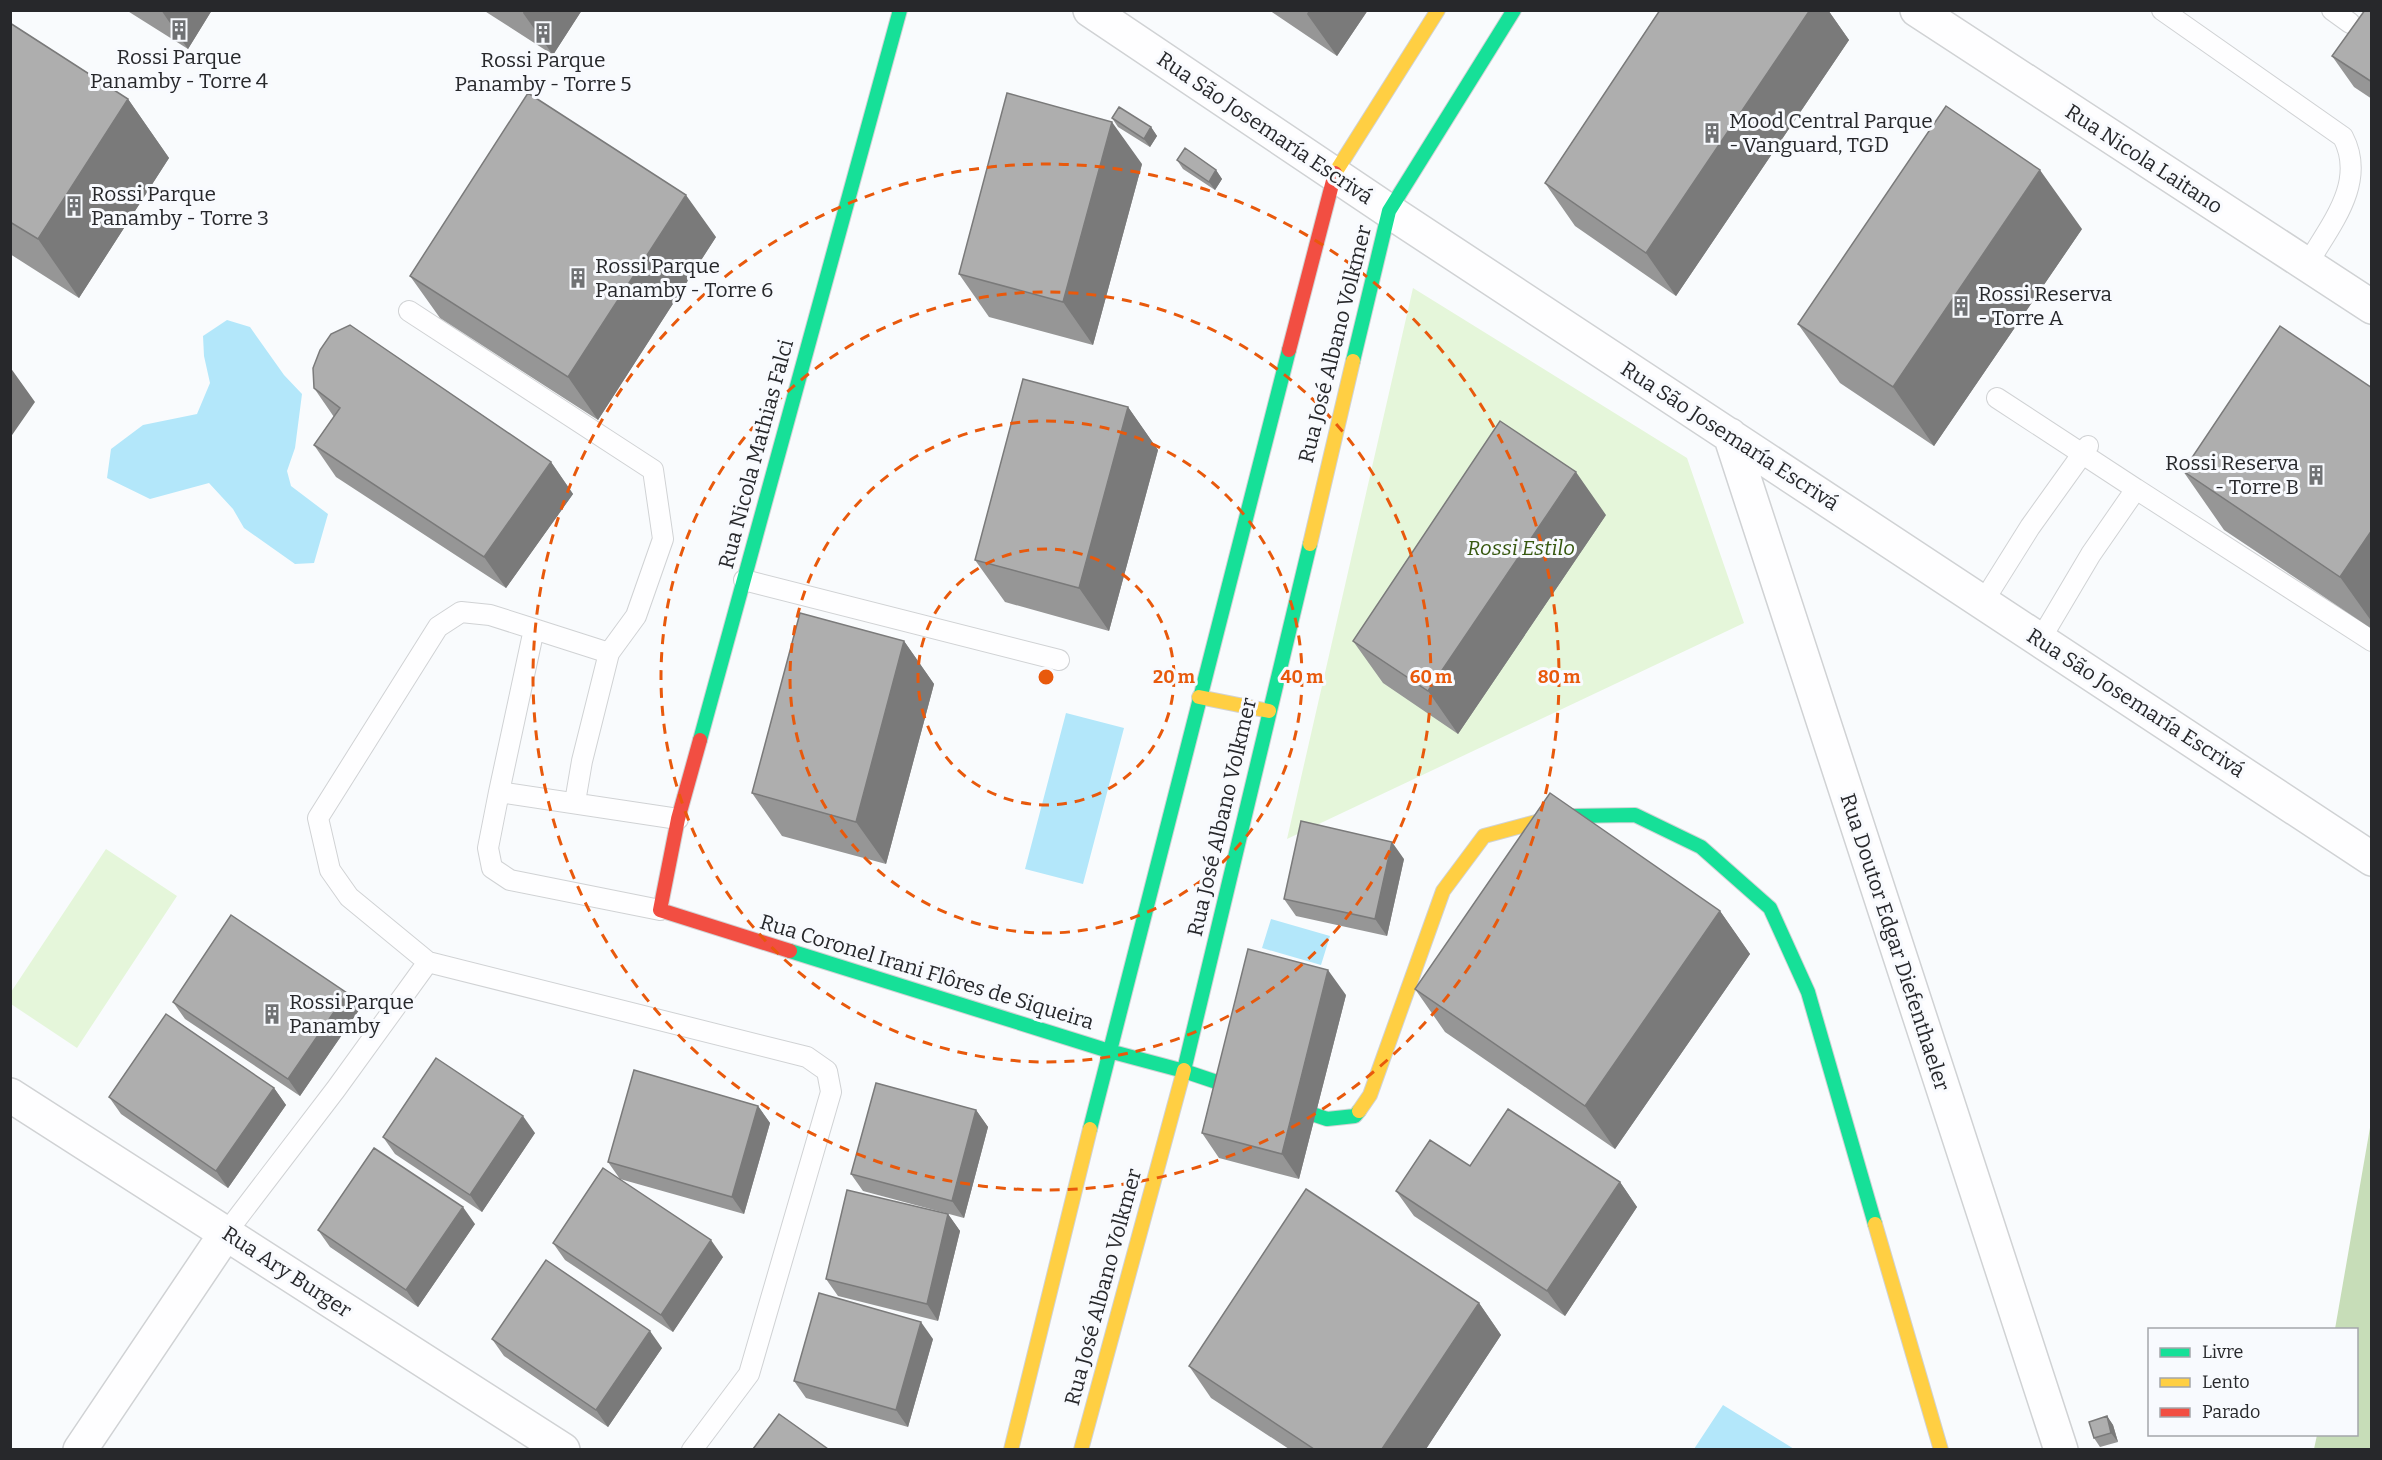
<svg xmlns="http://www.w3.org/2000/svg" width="2382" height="1460" font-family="Bitter,serif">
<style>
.green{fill:#e5f6da}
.forest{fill:#c7ddb8}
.water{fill:#b3e7fa}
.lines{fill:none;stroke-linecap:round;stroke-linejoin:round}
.lane-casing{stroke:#d0d2d4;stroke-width:22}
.street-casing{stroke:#d0d2d4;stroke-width:36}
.fast-casing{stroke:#d0d2d4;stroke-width:16}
.slow-casing{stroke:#d0d2d4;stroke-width:16}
.jam-casing{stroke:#d0d2d4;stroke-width:16}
.lane{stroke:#fefeff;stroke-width:20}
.street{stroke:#fefeff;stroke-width:33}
.fast{stroke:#16e098;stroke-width:14}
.slow{stroke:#ffcf43;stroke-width:14}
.jam{stroke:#f24e42;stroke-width:14}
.wall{fill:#969696}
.shaded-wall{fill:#7a7a7a}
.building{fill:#aeaeae;stroke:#7a7a7a;stroke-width:1.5}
.ring{fill:none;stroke:#e8590c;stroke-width:3;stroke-dasharray:10 8}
.labels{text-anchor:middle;stroke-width:6;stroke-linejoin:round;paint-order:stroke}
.poi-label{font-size:21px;fill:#27282b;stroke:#f8fafe;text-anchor:start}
.street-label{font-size:21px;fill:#27282b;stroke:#f8fafe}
.park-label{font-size:21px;font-style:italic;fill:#375810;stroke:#f8fafe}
.centre{fill:#e8590c;stroke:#f8fafe;stroke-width:3}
.ring-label{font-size:18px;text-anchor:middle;font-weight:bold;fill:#e8590c;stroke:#f8fafe;stroke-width:6;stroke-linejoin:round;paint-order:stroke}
</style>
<rect width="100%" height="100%" fill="#f9fbfd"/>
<path class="green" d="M 1413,288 L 1687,458 L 1744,623 L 1287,839 Z
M 106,849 L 177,896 L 77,1048 L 11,1004 L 11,992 Z"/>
<path class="forest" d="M 2371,1122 L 2371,1449 L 2314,1449 L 2317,1435 L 2356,1434 L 2356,1330 L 2335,1329 Z"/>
<path class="water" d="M 227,320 L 250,327 L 284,375 L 302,394 L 295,448 L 287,471 L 291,486 L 328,514 L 314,563 L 295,564 L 244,528 L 233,509 L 209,483 L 150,499 L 107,478 L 111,449 L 143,425 L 197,414 L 210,383 L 204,356 L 203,336 Z
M 1066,713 L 1124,728 L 1083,884 L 1025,869 Z
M 1271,919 L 1330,936 L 1321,965 L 1262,948 Z
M 1723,1405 L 1794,1449 L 1694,1449 Z"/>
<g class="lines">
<g class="lane-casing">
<path id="lane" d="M 2162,10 L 2343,137 C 2367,183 2330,225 2307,265
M 2332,10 L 2350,23
M 409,311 L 653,470 L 663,539 L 636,616 L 609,653
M 1997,398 L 2136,489
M 744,580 L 1059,660
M 1983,602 L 2030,527 L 2088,446
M 534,629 L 609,653 L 582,761 L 575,802
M 2040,640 L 2091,554 L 2136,489 L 2372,641
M 499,792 L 534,629 L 490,615 L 461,612 L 438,627 L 318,818 L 330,870 L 349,897 L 428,962 L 807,1057 L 827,1071 L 831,1092 L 749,1374 L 692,1450
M 660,910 L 510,880 L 492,868 L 488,848 L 499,792 L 678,819
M 226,1233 L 336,1089 L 428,962"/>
</g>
<g class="street-casing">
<path id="street" d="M 1090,10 L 1389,211 L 2372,859
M 1917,10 L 2372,307
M 1730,435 L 2061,1450
M 10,1095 L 563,1450
M 80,1450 L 226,1233"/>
</g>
<g class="fast-casing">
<path id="fast" d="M 1353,361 L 1389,211 L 1514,10
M 700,740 L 900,10
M 1571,816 L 1635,815 L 1701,847 L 1770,908 L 1808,992 L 1875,1224
M 790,951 L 1109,1051 L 1184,1071 L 1327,1119 L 1355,1116 L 1359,1111
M 1184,1070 L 1310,544
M 1090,1129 L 1289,350"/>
</g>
<g class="slow-casing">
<path id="slow" d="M 1335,173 L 1438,10
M 1310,544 L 1353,361
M 1199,697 L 1269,711
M 1359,1111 L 1370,1095 L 1443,891 L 1484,836 L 1559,816 L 1571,816
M 1875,1224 L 1941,1450
M 1011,1450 L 1090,1129
M 1081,1450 L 1184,1070"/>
</g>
<g class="jam-casing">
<path id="jam" d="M 1289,350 L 1335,173
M 700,740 L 678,819 L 660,910 L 790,951"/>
</g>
<use href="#lane" class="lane"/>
<use href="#street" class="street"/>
<use href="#fast" class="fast"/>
<use href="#slow" class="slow"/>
<use href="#jam" class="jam"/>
</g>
<path class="wall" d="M 126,10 L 212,10 L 188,49 Z
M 483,10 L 582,10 L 553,55 Z
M 1269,10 L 1368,10 L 1337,56 Z
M 1660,10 L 1828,10 L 1849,40 L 1676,296 L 1575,226 L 1545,183 Z
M 2372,10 L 2372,99 L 2354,87 L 2332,56 Z
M 10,23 L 128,99 L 169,158 L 79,298 L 10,254 Z
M 1112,118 L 1151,127 L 1157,136 L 1150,147 L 1118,127 Z
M 1177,160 L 1216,170 L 1222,179 L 1215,190 L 1183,169 Z
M 1142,164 L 1093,345 L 989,317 L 959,274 Z
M 2082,229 L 1934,446 L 1840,383 L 1798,324 Z
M 716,237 L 598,420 L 440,318 L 410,276 Z
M 314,388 L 551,462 L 573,494 L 506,588 L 336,477 L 314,445 L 334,417 Z
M 2372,388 L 2372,629 L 2224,530 L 2183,471 Z
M 1128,407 L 1158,450 L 1109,631 L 1005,602 L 975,560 Z
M 1606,515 L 1458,734 L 1383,683 L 1353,641 Z
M 904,641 L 934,684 L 886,864 L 782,836 L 752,793 Z
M 1404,859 L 1387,936 L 1296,916 L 1284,899 Z
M 1720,911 L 1750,954 L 1615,1149 L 1445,1032 L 1415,989 Z
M 347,993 L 359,1010 L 300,1096 L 185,1019 L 173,1002 Z
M 1346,995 L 1299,1179 L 1219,1158 L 1202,1133 Z
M 274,1088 L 286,1105 L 228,1188 L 121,1114 L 109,1097 Z
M 758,1106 L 770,1123 L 744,1214 L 620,1179 L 608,1162 Z
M 976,1110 L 988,1127 L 964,1218 L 863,1191 L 851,1174 Z
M 535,1133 L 482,1212 L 395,1154 L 383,1137 Z
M 1470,1166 L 1620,1182 L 1637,1207 L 1565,1316 L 1414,1216 L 1396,1191 Z
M 948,1214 L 960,1231 L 938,1321 L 838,1296 L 826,1279 Z
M 475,1224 L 418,1307 L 330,1247 L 318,1230 Z
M 553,1243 L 723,1257 L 673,1332 L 565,1260 Z
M 1479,1303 L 1501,1335 L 1426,1449 L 1289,1449 L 1211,1398 L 1189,1366 Z
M 492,1339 L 662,1348 L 608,1427 L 504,1356 Z
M 933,1339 L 908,1427 L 806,1398 L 794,1381 Z
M 2107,1416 L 2113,1425 L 2118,1442 L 2100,1447 L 2094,1438 Z"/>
<path class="shaded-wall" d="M 161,10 L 212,10 L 188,49 Z
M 524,10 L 582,10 L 553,55 L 523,13 Z
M 1309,10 L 1368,10 L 1337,56 L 1307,14 Z
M 1810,10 L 1828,10 L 1849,40 L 1676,296 L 1646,253 Z
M 128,99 L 169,158 L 79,298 L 38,239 Z
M 1112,122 L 1142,164 L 1093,345 L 1063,302 Z
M 1151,127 L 1157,136 L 1150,147 L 1144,139 Z
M 1216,170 L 1222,179 L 1215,190 L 1209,182 Z
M 2040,170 L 2082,229 L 1934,446 L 1893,387 Z
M 686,195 L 716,237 L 598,420 L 568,377 Z
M 10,367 L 35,402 L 10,438 Z
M 1128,407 L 1158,450 L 1109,631 L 1079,588 Z
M 551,462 L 573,494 L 506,588 L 484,557 Z
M 1576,472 L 1606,515 L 1458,734 L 1428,691 Z
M 2372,530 L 2372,622 L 2340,577 Z
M 904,641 L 934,684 L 886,864 L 856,822 Z
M 1392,842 L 1404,859 L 1387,936 L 1375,919 Z
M 1720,911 L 1750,954 L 1615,1149 L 1585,1106 Z
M 1328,970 L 1346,995 L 1299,1179 L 1282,1154 Z
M 347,993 L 359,1010 L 300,1096 L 288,1079 Z
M 274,1088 L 286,1105 L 228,1188 L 216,1171 Z
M 758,1106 L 770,1123 L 744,1214 L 732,1197 Z
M 976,1110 L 988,1127 L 964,1218 L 952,1201 Z
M 523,1116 L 535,1133 L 482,1212 L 470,1195 Z
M 1620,1182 L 1637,1207 L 1565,1316 L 1547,1291 Z
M 463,1207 L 475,1224 L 418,1307 L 406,1290 Z
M 948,1214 L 960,1231 L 938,1321 L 927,1304 Z
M 711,1240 L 723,1257 L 673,1332 L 661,1315 Z
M 1479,1303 L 1501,1335 L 1426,1449 L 1382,1449 Z
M 921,1322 L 933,1339 L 908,1427 L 896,1410 Z
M 650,1331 L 662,1348 L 608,1427 L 596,1410 Z
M 2107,1416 L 2113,1425 L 2118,1442 L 2111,1433 Z"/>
<path class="building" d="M 1660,10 L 1810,10 L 1646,253 L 1545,183 Z
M 2365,10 L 2372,10 L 2372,82 L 2332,56 Z
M 10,23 L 128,99 L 38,239 L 10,222 Z
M 528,93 L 686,195 L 568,377 L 410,276 Z
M 1007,93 L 1112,122 L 1063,302 L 959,274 Z
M 1946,106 L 2040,170 L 1893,387 L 1798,324 Z
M 1119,107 L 1151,127 L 1144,139 L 1112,118 Z
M 1185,148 L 1216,170 L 1209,182 L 1177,160 Z
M 350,325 L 551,462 L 484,557 L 314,445 L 340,408 L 314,388 L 313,368 L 320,350 L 331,334 Z
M 2280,326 L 2372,388 L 2372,530 L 2340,577 L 2183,471 Z
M 1023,379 L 1128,407 L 1079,588 L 975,560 Z
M 1500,421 L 1576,472 L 1428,691 L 1353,641 Z
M 800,613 L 904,641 L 856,822 L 752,793 Z
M 1550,793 L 1720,911 L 1585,1106 L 1415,989 Z
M 1301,821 L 1392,842 L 1375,919 L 1284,899 Z
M 231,915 L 347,993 L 288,1079 L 173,1002 Z
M 1248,949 L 1328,970 L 1282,1154 L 1202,1133 Z
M 166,1014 L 274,1088 L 216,1171 L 109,1097 Z
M 436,1058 L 523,1116 L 470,1195 L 383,1137 Z
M 634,1070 L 758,1106 L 732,1197 L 608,1162 Z
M 876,1083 L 976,1110 L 952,1201 L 851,1174 Z
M 1508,1109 L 1620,1182 L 1547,1291 L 1396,1191 L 1430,1140 L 1470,1166 Z
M 374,1148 L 463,1207 L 406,1290 L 318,1230 Z
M 603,1168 L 711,1240 L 661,1315 L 553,1243 Z
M 1306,1189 L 1479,1303 L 1382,1449 L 1314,1449 L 1189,1366 Z
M 847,1190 L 948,1214 L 927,1304 L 826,1279 Z
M 546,1260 L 650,1331 L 596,1410 L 492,1339 Z
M 819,1293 L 921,1322 L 896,1410 L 794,1381 Z
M 779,1414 L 828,1449 L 753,1449 Z
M 2107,1416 L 2111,1433 L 2094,1438 L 2089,1422 Z"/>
<g class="ring">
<circle cx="1046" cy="677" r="128"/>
<circle cx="1046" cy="677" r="256"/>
<circle cx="1046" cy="677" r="385"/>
<circle cx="1046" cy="677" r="513"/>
</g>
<defs>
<g id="building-bare" transform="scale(1.62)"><path d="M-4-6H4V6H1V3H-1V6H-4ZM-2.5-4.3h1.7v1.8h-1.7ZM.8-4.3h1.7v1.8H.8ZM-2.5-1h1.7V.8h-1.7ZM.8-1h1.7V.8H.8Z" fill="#707274" stroke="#f8fafe" stroke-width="2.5" paint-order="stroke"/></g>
</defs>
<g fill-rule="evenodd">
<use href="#building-bare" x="179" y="30"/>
<use href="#building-bare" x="543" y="33"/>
<use href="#building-bare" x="1712" y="133"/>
<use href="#building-bare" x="74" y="206"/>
<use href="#building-bare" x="578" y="278"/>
<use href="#building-bare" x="1961" y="306"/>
<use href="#building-bare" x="2316" y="475"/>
<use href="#building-bare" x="272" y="1014"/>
</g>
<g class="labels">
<g class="poi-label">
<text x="179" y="64" text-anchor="middle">Rossi Parque<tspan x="179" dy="24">Panamby - Torre 4</tspan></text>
<text x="543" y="67" text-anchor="middle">Rossi Parque<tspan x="543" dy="24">Panamby - Torre 5</tspan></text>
<text x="1729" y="128">Mood Central Parque<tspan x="1729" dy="24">- Vanguard, TGD</tspan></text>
<text x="91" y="201">Rossi Parque<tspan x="91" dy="24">Panamby - Torre 3</tspan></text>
<text x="595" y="273">Rossi Parque<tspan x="595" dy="24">Panamby - Torre 6</tspan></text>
<text x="1978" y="301">Rossi Reserva<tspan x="1978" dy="24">- Torre A</tspan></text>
<text x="2299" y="470" text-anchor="end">Rossi Reserva<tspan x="2299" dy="24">- Torre B</tspan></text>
<text x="289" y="1009">Rossi Parque<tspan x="289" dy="24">Panamby</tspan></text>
</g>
<g class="street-label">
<text transform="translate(1265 128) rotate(34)" y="7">Rua São Josemaría Escrivá</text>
<text transform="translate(2144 159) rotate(33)" y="7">Rua Nicola Laitano</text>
<text transform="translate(1335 344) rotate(-76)" y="7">Rua José Albano Volkmer</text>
<text transform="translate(1730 436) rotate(33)" y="7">Rua São Josemaría Escrivá</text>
<text transform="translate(756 454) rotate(-75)" y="7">Rua Nicola Mathias Falci</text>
<text transform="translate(2136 703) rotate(33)" y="7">Rua São Josemaría Escrivá</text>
<text transform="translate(1222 817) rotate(-77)" y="7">Rua José Albano Volkmer</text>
<text transform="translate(1895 942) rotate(72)" y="7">Rua Doutor Edgar Diefenthaeler</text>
<text transform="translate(927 972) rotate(17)" y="7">Rua Coronel Irani Flôres de Siqueira</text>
<text transform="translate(287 1272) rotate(33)" y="7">Rua Ary Burger</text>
<text transform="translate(1103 1287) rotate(-75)" y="7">Rua José Albano Volkmer</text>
</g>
<g class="park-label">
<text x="1521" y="555">Rossi Estilo</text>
</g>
</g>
<circle cx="1046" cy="677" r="9" class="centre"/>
<g class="ring-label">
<text x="1174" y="683">20 m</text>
<text x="1302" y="683">40 m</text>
<text x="1431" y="683">60 m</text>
<text x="1559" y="683">80 m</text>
</g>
<rect width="2382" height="1460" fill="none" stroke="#27282b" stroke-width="24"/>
<rect x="2148" y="1328" width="210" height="108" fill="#f8fafe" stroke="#a4a6aa" stroke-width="1.5"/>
<rect x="2160" y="1348" width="30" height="9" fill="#16e098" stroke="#a4a6aa" stroke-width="1.5"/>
<text x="2202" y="1358" font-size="18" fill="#27282b">Livre</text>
<rect x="2160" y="1378" width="30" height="9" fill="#ffcf43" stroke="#a4a6aa" stroke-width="1.5"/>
<text x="2202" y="1388" font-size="18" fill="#27282b">Lento</text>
<rect x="2160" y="1408" width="30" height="9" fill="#f24e42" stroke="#a4a6aa" stroke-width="1.5"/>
<text x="2202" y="1418" font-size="18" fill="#27282b">Parado</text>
</svg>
